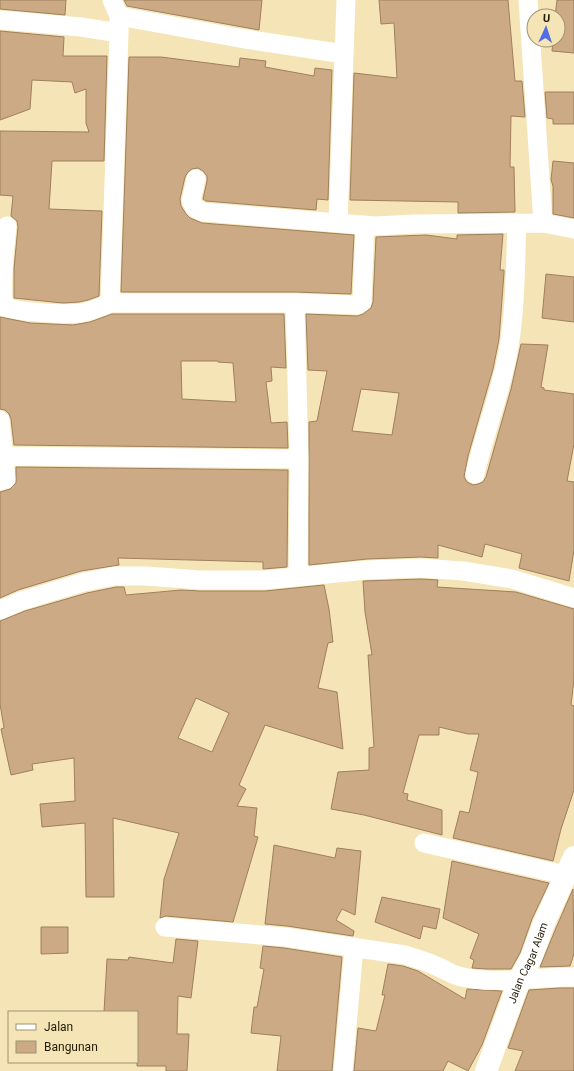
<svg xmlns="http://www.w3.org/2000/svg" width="574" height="1071" font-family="Roboto,sans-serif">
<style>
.building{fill:#cbaa85;stroke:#9f805c;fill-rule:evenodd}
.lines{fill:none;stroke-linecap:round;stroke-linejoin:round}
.minor{stroke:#fff;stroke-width:19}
.tertiary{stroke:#fff;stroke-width:22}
.labels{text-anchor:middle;stroke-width:4;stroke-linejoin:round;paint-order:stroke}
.street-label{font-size:11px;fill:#201a08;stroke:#f5e4b5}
</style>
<rect width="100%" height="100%" fill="#f5e4b5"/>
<path class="building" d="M 0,0 L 66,0 L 65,15 L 0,9 Z
M 124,0 L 262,0 L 259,30 L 127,6 Z
M 379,0 L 508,0 L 515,81 L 522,81 L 525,117 L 511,116 L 510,167 L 514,167 L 515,212 L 458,213 L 458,202 L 350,200 L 354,73 L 397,78 L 394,23 L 381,24 Z
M 557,0 L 574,0 L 574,53 L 552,51 L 553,40 L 558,40 L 558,16 L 555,16 Z
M 0,31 L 64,37 L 63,56 L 107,56 L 104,161 L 52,161 L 49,209 L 102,211 L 99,296 L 88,300 L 79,302 L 63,303 L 14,298 L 14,268 L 18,227 L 17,221 L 11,216 L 13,196 L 0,195 L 0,131 L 89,132 L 86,123 L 86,89 L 75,93 L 72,82 L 32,80 L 30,109 L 0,120 Z
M 129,57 L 161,57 L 239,67 L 240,58 L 266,61 L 265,67 L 314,76 L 315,68 L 332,70 L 328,200 L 317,199 L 316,210 L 206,201 L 203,199 L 207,181 L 207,176 L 203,171 L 198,168 L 192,169 L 188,172 L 185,177 L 180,199 L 181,206 L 186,214 L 190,218 L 202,223 L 354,235 L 351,294 L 295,292 L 121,292 Z
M 545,92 L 574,92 L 574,124 L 553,124 L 553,119 L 547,118 Z
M 553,161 L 574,163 L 574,218 L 553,214 L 553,186 L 551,180 Z
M 503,234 L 500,270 L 504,270 L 504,273 L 499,339 L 493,369 L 468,456 L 464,477 L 467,482 L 473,485 L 478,484 L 483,482 L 486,477 L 511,389 L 521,344 L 548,345 L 541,387 L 544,388 L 544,390 L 574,394 L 574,444 L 567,481 L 574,482 L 574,550 L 569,581 L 519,568 L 522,554 L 485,544 L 482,557 L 438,545 L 438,558 L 421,557 L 367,559 L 309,565 L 309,422 L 317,421 L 327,371 L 308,370 L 306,314 L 357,316 L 363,314 L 371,308 L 373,302 L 376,237 L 426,235 L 457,239 L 457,235 ZM 361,389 L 399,393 L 392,435 L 352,431 Z
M 546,274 L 574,277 L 574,322 L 542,318 Z
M 112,314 L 284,314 L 286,368 L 271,367 L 272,381 L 266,382 L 271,423 L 287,422 L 288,448 L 14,445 L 11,419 L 9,414 L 5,410 L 0,409 L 0,317 L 30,323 L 73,325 L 90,322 ZM 181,361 L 218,361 L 218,362 L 233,363 L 236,402 L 182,399 Z
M 16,467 L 288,470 L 287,567 L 263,569 L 263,562 L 118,558 L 119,565 L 81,571 L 18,590 L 0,598 L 0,492 L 10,489 L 16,483 Z
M 421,579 L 438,580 L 437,587 L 516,592 L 574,609 L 574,679 L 571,705 L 574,706 L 574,790 L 561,829 L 553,861 L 453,838 L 460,811 L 469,813 L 478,772 L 470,770 L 479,734 L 468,734 L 439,727 L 439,735 L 419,735 L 403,793 L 408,794 L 407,800 L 442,810 L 442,835 L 364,815 L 331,809 L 338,772 L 369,770 L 369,748 L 374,747 L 368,655 L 372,655 L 365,612 L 363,581 Z
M 324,585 L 329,609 L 333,642 L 328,643 L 318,688 L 337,692 L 343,749 L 265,725 L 239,785 L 246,789 L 237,806 L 257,808 L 254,836 L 258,837 L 233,922 L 166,916 L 160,918 L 164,879 L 179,833 L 113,818 L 114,897 L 86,897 L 85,823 L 42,827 L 40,804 L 75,801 L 74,758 L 32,764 L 33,770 L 11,775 L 1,729 L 4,728 L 0,704 L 0,621 L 25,611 L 87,593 L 116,587 L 124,587 L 126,595 L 181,590 L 200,591 L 265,591 ZM 196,698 L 229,713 L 212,752 L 178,738 Z
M 274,845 L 335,858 L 337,848 L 361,851 L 355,915 L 342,909 L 336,920 L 354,931 L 353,936 L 287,926 L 265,924 Z
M 452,861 L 549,883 L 532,919 L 520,953 L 511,969 L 487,969 L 472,968 L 474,960 L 470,958 L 479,934 L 443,918 Z
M 573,889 L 574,954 L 570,966 L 540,967 L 556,928 Z
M 382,897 L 440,909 L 436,929 L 423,926 L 420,939 L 375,922 Z
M 41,927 L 68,927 L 68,953 L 41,954 Z
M 176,939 L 198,941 L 191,998 L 178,996 L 177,1034 L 189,1034 L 187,1071 L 166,1071 L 166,1066 L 137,1066 L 137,1012 L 104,1012 L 107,959 L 128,960 L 129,957 L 173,963 Z
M 263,946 L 284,948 L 342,957 L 332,1071 L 277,1071 L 281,1036 L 251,1033 L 254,1007 L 257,1007 L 264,969 L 260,968 Z
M 388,964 L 403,966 L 418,971 L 465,999 L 467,989 L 502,991 L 482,1045 L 468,1071 L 448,1061 L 443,1071 L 354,1071 L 358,1028 L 376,1031 L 385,995 L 382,995 Z
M 560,988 L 574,988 L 574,1071 L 515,1071 L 523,1051 L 508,1048 L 529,990 Z"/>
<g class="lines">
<path class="minor" d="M 112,0 L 119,16 L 119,33 L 110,303 L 295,303 L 299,459 L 298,577
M 528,0 L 543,223
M 119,16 L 239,38 L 344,54
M 0,20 L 81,27 L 119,33
M 196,179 L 191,201 L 195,208 L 203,212 L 375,226 L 414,224 L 543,223 L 574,229
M 338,223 L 346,0
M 7,226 C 5,249 0,285 4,307 C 20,312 63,315 80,313 C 90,312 101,307 110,303
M 295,303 L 357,305 L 362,302 L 365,225
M 0,420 L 6,479 L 0,481
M 4,456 L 299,459
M 475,474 C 484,435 499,397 507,357 C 516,313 515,268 517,223
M 0,610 L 21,601 L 84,582 L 115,576 L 146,576 L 200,580 L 265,580 L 367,570 L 421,568 L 463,571 L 512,579 L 574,598
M 424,843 L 565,875
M 165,927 L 285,937 L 405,955 C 415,958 426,961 436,966 C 444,969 451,974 458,976 C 496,986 536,976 574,977
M 343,1071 L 354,947"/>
<path class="tertiary" id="s1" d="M 486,1071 L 520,979 L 531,958 L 544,923 L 574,857"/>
</g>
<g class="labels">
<g class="street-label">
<text dy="4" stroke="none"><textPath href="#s1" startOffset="116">Jalan Cagar Alam</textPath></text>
</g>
</g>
<rect x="8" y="1011" width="130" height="52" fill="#f5e4b5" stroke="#a09370"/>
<rect x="16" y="1024" width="20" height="6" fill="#ffffff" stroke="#a09370"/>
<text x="44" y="1031" font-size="12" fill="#201a08">Jalan</text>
<rect x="16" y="1041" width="20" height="12" fill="#cbaa85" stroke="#a09370"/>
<text x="44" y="1051" font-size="12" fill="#201a08">Bangunan</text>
<g transform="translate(546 28) rotate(3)"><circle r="19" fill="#f5e4b5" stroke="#a09370"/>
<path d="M0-3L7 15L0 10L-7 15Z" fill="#536ee3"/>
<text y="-6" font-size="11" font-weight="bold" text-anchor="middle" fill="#201a08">U</text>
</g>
</svg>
